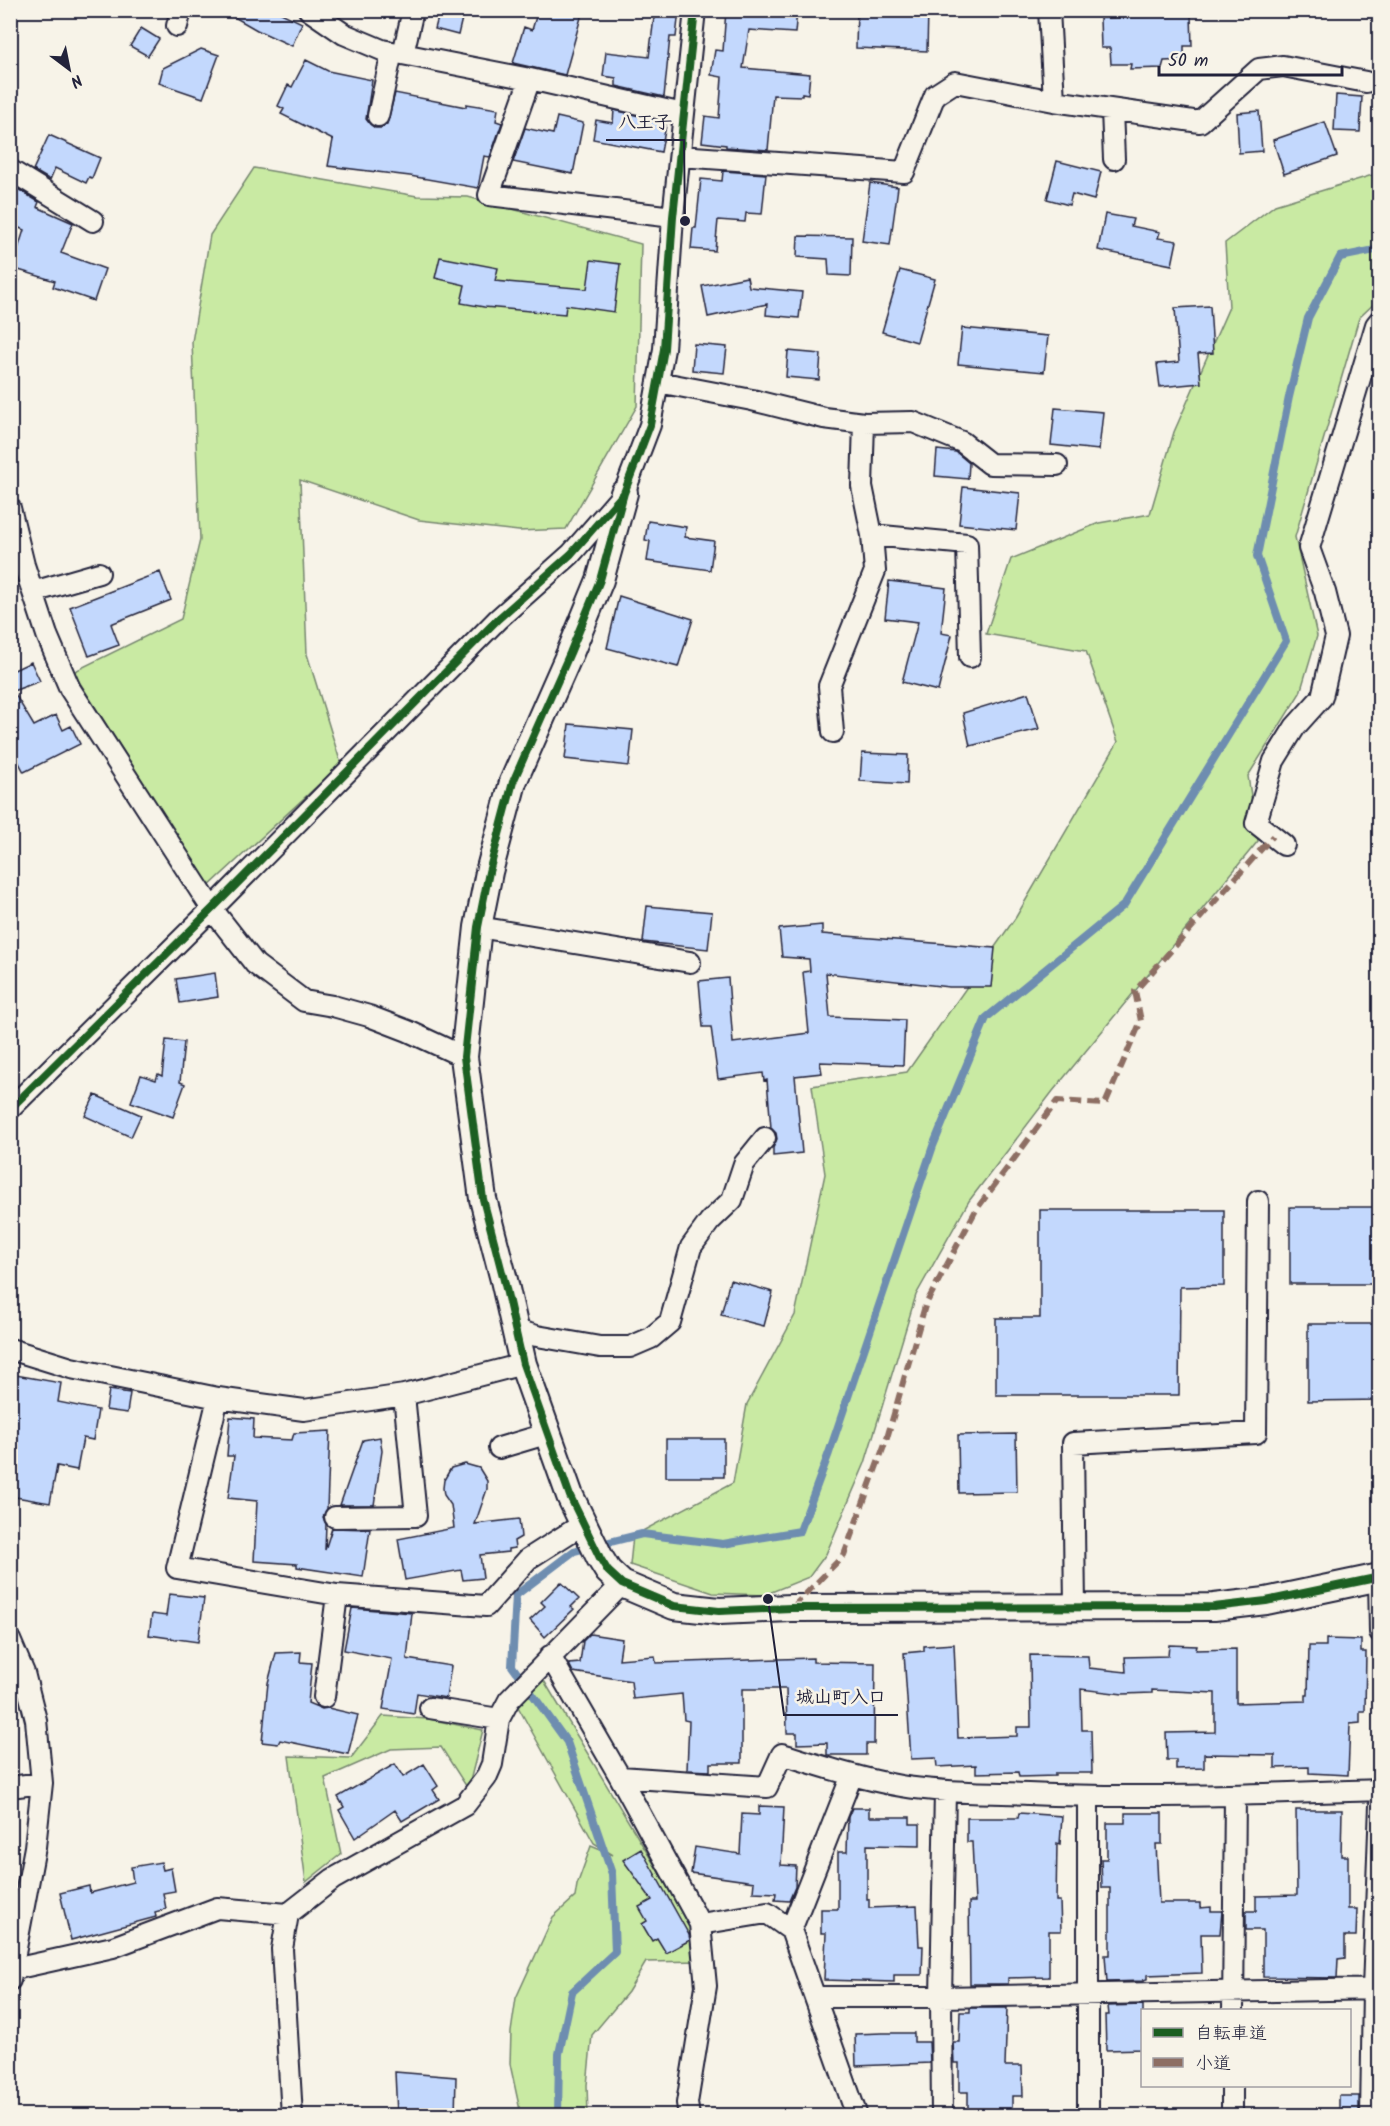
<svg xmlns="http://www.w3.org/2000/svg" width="1390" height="2126" font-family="Kalam,'Klee One',sans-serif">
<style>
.green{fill:#c9eaa3;stroke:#76866f;stroke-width:1.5}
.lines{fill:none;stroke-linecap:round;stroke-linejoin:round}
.stream{stroke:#6e8db0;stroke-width:8}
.building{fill:#c3d8fd;stroke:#22223b;stroke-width:1.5}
.minor-casing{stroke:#22223b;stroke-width:24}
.tertiary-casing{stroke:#22223b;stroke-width:30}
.minor{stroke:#f7f3e8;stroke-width:20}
.tertiary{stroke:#f7f3e8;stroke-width:26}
.quiet{stroke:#8d6e63;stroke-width:6;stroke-dasharray:12 6;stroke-linecap:butt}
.cycleway-casing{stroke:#f7f3e8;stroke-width:11}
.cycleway{stroke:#1b5e20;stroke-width:8}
.leader{fill:none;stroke:#22223b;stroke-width:2}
.callout-dot{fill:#22223b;stroke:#f7f3e8;stroke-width:2}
.callout-label{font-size:18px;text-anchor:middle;font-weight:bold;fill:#22223b;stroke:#f7f3e8;stroke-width:5;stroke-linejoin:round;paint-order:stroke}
</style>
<rect width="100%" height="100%" fill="#f7f3e8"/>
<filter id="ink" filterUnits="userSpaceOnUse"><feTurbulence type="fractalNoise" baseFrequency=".0167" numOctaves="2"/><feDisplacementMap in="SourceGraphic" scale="12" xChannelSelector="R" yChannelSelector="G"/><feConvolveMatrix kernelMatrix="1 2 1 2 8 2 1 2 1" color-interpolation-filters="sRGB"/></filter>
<g filter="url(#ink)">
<path class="green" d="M 254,168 L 417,196 L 468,197 L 641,244 L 637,406 L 566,529 L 519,531 L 419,520 L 300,480 L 307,654 L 341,764 L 209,886 L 73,672 L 181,619 L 200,540 L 192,342 L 210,235 Z
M 1379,173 L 1379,299 L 1359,318 L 1295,537 L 1317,636 L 1300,693 L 1248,776 L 1258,841 L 1053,1091 L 969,1201 L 916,1295 L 865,1463 L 826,1554 L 809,1577 L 764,1595 L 713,1593 L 630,1565 L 633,1536 L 733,1483 L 747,1404 L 795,1315 L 825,1174 L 812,1086 L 907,1072 L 1016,917 L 1118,742 L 1086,651 L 986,634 L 1011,559 L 1099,523 L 1150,514 L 1174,432 L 1229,307 L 1225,243 L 1275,205 Z
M 543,1679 L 691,1926 L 702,1961 L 646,1962 L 628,1992 L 592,2035 L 587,2085 L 588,2115 L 521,2115 L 510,2064 L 511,2032 L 516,1998 L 553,1917 L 575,1897 L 577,1885 L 591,1846 L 613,1855 L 594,1843 L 517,1705 Z
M 383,1716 L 428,1719 L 483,1730 L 468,1789 L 441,1747 L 391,1749 L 325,1778 L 341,1854 L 306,1882 L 289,1756 L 351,1758 Z"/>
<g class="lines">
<path class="stream" d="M 558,2116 L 559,2054 L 572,1992 L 615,1952 L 612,1874 L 567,1742 L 512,1666 L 516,1595 L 574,1551 L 642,1534 L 723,1544 L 800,1531 L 829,1453 L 933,1146 L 986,1018 L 1124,905 L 1286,641 L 1257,556 L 1289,397 L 1308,318 L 1340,257 L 1380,249"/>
</g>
<path class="building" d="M 222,10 L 275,10 L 302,23 L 292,46 L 257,30 Z
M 440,10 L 464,10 L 458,35 L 435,29 Z
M 538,10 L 583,10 L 565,75 L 513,63 L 524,27 L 532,30 Z
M 655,10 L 679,10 L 676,37 L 670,37 L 664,97 L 616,86 L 616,78 L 603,76 L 606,52 L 649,57 Z
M 726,10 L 797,10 L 795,33 L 749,30 L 743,68 L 810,74 L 808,94 L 802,93 L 802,96 L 773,95 L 768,150 L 726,147 L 726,145 L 702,142 L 705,116 L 719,118 L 722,77 L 711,75 L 715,50 L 723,51 Z
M 857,10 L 928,10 L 927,51 L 856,48 Z
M 1191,15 L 1192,46 L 1184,46 L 1184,60 L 1164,61 L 1162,68 L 1130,69 L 1131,64 L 1111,64 L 1110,48 L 1101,48 L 1100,18 Z
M 141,28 L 159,39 L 148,56 L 130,46 Z
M 201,49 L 219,55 L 203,98 L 159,83 L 163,68 Z
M 306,60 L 328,71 L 372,80 L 366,119 L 370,124 L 375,128 L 381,128 L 387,124 L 395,93 L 466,107 L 466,104 L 498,109 L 496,121 L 502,123 L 490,157 L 484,156 L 478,188 L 410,176 L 328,166 L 333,140 L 281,114 L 284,109 L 278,106 L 288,85 L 292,87 Z
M 1336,95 L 1362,97 L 1360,132 L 1334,131 Z
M 614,110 L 661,121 L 661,124 L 666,125 L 661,152 L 593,139 L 596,120 L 613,123 Z
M 1259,111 L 1262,151 L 1239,153 L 1237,113 Z
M 557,117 L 583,123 L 573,174 L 513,162 L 525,128 L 553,134 Z
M 1325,122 L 1337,156 L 1284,174 L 1273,140 Z
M 49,135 L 100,158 L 92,178 L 89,177 L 86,183 L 55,168 L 50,180 L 33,170 Z
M 1057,161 L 1101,172 L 1094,200 L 1072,194 L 1069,205 L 1047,199 Z
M 723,171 L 766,174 L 762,214 L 746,213 L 745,222 L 718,220 L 715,251 L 691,249 L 693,228 L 696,228 L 701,179 L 722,181 Z
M 870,183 L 898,187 L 890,245 L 862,241 Z
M 16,188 L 39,202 L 37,207 L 73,223 L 61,253 L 105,269 L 94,301 L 53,287 L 55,281 L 12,268 L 24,230 L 10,224 L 10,200 Z
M 1105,214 L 1133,219 L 1131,226 L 1160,232 L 1158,238 L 1177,241 L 1172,265 L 1098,250 Z
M 798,236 L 852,237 L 851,276 L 829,275 L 828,259 L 797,257 Z
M 440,257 L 498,268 L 495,281 L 587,289 L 591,260 L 620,264 L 614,312 L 566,305 L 565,314 L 484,307 L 461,303 L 465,285 L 435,278 Z
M 900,270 L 935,279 L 917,342 L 882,332 Z
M 747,277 L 749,287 L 802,292 L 799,318 L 766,315 L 767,304 L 708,317 L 702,286 Z
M 1210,306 L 1213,353 L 1198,354 L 1201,383 L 1160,387 L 1157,364 L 1179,362 L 1175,308 Z
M 962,328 L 1048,336 L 1044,372 L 958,364 Z
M 694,344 L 727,347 L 724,373 L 692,370 Z
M 788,351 L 821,354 L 819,380 L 786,377 Z
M 1055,408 L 1103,412 L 1099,450 L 1051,445 Z
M 937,450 L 956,452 L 969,463 L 968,479 L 935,476 Z
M 963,487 L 1020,493 L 1016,530 L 959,524 Z
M 648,521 L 686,527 L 685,537 L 714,541 L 710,570 L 647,561 L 650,541 L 645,540 Z
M 160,572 L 171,600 L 111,624 L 119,645 L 89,656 L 70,607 Z
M 889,581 L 946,588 L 941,633 L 952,635 L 938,691 L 902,682 L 918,622 L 885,618 Z
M 619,596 L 693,619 L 678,667 L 607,648 Z
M 31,662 L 40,681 L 13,691 L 34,726 L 56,715 L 63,730 L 71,726 L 80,744 L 24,772 L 10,746 L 10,672 Z
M 1028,693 L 1039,729 L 970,746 L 963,713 Z
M 569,724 L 633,730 L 629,766 L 565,759 Z
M 862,753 L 908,755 L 907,784 L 860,781 Z
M 647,906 L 712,912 L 708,949 L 643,942 Z
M 822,925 L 822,934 L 995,948 L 991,987 L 949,987 L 826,973 L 830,1017 L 905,1020 L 903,1065 L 820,1062 L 822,1073 L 795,1076 L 802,1153 L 773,1156 L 773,1148 L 777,1139 L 776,1133 L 771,1128 L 767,1080 L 764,1081 L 763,1073 L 718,1079 L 711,1027 L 703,1027 L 699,981 L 728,978 L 733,1043 L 809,1033 L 803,972 L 810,971 L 809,959 L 782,957 L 779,929 Z
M 215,973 L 218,997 L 180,1003 L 176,979 Z
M 166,1040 L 184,1042 L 180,1082 L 185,1084 L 173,1117 L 131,1102 L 141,1075 L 156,1080 L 158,1074 L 162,1076 Z
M 95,1095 L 141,1115 L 131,1137 L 85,1116 Z
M 1290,1207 L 1380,1207 L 1380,1284 L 1290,1284 Z
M 1040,1210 L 1224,1210 L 1224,1286 L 1180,1287 L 1179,1395 L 996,1395 L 996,1318 L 1040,1318 Z
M 730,1280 L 773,1292 L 764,1326 L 721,1315 Z
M 1308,1324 L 1380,1324 L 1380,1400 L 1308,1401 Z
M 10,1374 L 61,1383 L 58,1402 L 98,1410 L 93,1440 L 83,1438 L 77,1470 L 57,1466 L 50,1503 L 10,1496 Z
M 109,1390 L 130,1393 L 127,1413 L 106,1410 Z
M 230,1417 L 254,1419 L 253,1438 L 292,1440 L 294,1433 L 330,1431 L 327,1509 L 323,1517 L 326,1524 L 325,1550 L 332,1528 L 370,1529 L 363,1577 L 297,1567 L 297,1564 L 254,1561 L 257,1501 L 228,1498 L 234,1456 L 227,1456 Z
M 1016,1434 L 1017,1492 L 959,1493 L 958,1435 Z
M 380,1437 L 382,1451 L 374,1505 L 340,1505 L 363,1440 Z
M 666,1439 L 724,1439 L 724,1477 L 666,1477 Z
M 465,1464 L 479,1468 L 487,1481 L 487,1489 L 475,1524 L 519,1519 L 521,1537 L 514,1541 L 515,1548 L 508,1549 L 508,1552 L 480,1555 L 483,1578 L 463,1580 L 461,1570 L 405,1580 L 398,1539 L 454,1528 L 451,1505 L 444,1495 L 443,1488 L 444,1480 L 451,1468 Z
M 561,1582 L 579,1599 L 571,1607 L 574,1609 L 545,1637 L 530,1620 L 545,1606 L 541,1602 Z
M 169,1594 L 204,1598 L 198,1642 L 149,1635 L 152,1614 L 166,1616 Z
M 352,1608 L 412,1613 L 407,1659 L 451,1666 L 446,1698 L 417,1693 L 414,1714 L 383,1709 L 392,1659 L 344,1650 Z
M 590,1634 L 622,1639 L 619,1659 L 655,1656 L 656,1663 L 813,1658 L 813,1662 L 875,1663 L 874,1744 L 866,1744 L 866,1755 L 827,1755 L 827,1743 L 797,1744 L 797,1733 L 787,1733 L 786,1689 L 742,1689 L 742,1763 L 710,1763 L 710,1771 L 687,1770 L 689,1721 L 684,1720 L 682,1694 L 633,1699 L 631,1681 L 573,1672 L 569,1664 L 580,1663 L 583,1641 Z
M 1326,1639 L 1361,1640 L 1361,1652 L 1366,1652 L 1365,1711 L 1360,1711 L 1360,1723 L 1350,1724 L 1348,1775 L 1309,1773 L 1309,1767 L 1275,1768 L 1275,1755 L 1204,1754 L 1204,1768 L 1176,1769 L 1176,1760 L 1167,1760 L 1166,1733 L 1215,1732 L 1215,1693 L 1152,1690 L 1152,1693 L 1123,1694 L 1081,1689 L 1082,1730 L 1091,1730 L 1092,1773 L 1055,1773 L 1055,1776 L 1019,1777 L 1018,1772 L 976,1773 L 976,1765 L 937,1767 L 936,1758 L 911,1759 L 904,1653 L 924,1651 L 924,1646 L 954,1644 L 958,1738 L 1017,1736 L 1017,1727 L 1031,1727 L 1030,1655 L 1088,1656 L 1089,1668 L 1126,1672 L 1125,1657 L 1168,1656 L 1169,1645 L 1197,1646 L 1196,1650 L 1236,1649 L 1236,1703 L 1306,1701 L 1306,1695 L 1308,1695 L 1309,1646 L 1326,1646 Z
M 301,1652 L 300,1662 L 312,1663 L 308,1703 L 322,1709 L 328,1708 L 358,1715 L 348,1754 L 280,1740 L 278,1744 L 262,1742 L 268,1683 L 276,1653 Z
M 395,1764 L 403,1777 L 424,1764 L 438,1786 L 433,1790 L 439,1799 L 402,1821 L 395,1810 L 355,1838 L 339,1810 L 344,1807 L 338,1797 Z
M 759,1806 L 784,1807 L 781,1865 L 796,1866 L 795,1887 L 789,1901 L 775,1900 L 776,1893 L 753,1892 L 754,1882 L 691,1873 L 695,1847 L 740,1854 L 742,1814 L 759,1815 Z
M 852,1808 L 869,1808 L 869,1817 L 910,1817 L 910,1824 L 920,1824 L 920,1846 L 867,1845 L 867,1899 L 869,1899 L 869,1908 L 917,1906 L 919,1946 L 923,1946 L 922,1975 L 894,1975 L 894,1982 L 824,1980 L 826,1933 L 821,1933 L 821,1909 L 838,1909 L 838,1852 L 847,1852 L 848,1817 Z
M 1296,1810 L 1342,1810 L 1341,1856 L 1348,1856 L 1348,1909 L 1357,1909 L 1356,1936 L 1345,1936 L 1345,1958 L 1338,1959 L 1337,1978 L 1263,1977 L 1263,1930 L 1246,1930 L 1246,1911 L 1256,1911 L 1256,1896 L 1297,1895 Z
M 1019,1813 L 1062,1816 L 1060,1844 L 1057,1843 L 1056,1901 L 1060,1901 L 1061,1931 L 1049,1931 L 1049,1977 L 1008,1978 L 1008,1984 L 970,1984 L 969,1902 L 975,1902 L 972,1842 L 967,1842 L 967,1818 L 1018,1818 Z
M 1125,1813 L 1162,1813 L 1162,1844 L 1156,1844 L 1159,1903 L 1200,1903 L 1200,1908 L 1211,1907 L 1211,1911 L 1222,1911 L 1220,1934 L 1201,1934 L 1202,1973 L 1147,1975 L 1147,1979 L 1143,1980 L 1143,1981 L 1107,1982 L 1105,1955 L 1110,1955 L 1110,1888 L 1102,1888 L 1101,1859 L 1107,1859 L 1107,1823 L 1125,1823 Z
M 641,1849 L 689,1935 L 690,1940 L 666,1953 L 657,1938 L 652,1941 L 642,1924 L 647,1921 L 639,1907 L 652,1900 L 623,1860 Z
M 161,1862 L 163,1870 L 171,1868 L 175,1891 L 163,1893 L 166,1909 L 155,1912 L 156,1917 L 71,1940 L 60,1893 L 89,1886 L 90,1893 L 133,1882 L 131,1867 Z
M 1143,2005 L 1143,2049 L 1106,2050 L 1105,2015 L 1109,2015 L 1108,2006 Z
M 970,2008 L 1007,2008 L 1005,2066 L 1022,2066 L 1023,2096 L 1012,2096 L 1012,2115 L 968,2115 L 968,2092 L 959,2092 L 959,2063 L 954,2063 L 953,2042 L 959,2042 L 960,2012 L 970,2012 Z
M 882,2033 L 914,2033 L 914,2042 L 929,2042 L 930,2063 L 856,2066 L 855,2034 Z
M 395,2072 L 456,2077 L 455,2115 L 397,2115 Z
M 1339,2096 L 1359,2096 L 1359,2115 L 1339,2115 Z"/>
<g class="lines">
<g class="minor-casing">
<path id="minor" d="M 309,10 L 344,34 L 382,50 L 530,79 L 683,114
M 1049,10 L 1054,101 L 1200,122 L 1259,69 L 1283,66 L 1366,82
M 177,26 L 181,10
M 403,54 L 413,10
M 530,79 L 489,195 L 673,217
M 1112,110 L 1114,159
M 378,116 L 392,52
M 680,156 L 904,172 L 935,95 L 955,82 L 1054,101
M 10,170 L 93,221
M 658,382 L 752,400 L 824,418 L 864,423 L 913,422 L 962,442 L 990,464 L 1057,465
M 10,508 L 24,565 L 47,635 L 70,689 L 212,909 L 255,964 L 304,1001 L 333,1006 L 369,1016 L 408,1031 L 464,1057
M 872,535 L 967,544 L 970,657
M 33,592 L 99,573
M 833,732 L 829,686 L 875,571 L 872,535 L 862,486 L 864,423
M 1284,845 L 1256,823 L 1274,761 L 1295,727 L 1322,697 L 1336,636 L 1325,592 L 1309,548 L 1376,325 L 1380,320
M 478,927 L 690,962
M 10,1109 L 212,909 L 498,619 L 571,554 L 624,493 L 650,425 L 664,349 L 673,217 L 695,10
M 515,1330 L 537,1336 L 600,1347 L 630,1347 L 651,1338 L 670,1322 L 691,1247 L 710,1221 L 732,1200 L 744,1164 L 765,1138
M 10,1349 L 71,1368 L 218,1398 L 304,1410 L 404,1395 L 523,1364
M 218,1398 L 177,1568 L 337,1595 L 486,1606 L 528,1559 L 583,1524
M 499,1448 L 546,1434
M 335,1517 L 416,1516 L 404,1395
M 1379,1577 L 1380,1632
M 1075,1608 L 1073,1443 L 1256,1433 L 1258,1201
M 10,1640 L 24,1673 L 36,1720 L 42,1783 L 35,1847 L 10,1980
M 550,1656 L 620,1777 L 700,1924 L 767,1913 L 791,1930 L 857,2116
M 324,1697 L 337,1595
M 430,1708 L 499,1719
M 620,1777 L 767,1787 L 782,1754 C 821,1766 861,1779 901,1786 C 943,1793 986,1792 1028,1794 C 1145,1799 1263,1794 1380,1790
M 10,1787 L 42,1783
M 1088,1796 L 1088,2116
M 791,1930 L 852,1775
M 14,1969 L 113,1947 L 217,1908 L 288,1914
M 816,1997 L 941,1997 L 1380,1989
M 1233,2010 L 1235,1795
M 292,2116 L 282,1949 L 288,1914 L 333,1879 L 465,1805 L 486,1778 L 492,1764 L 499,1719 L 509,1700 L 622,1584
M 689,2116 L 687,2103 L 706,1986 L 700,1924
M 942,2116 L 941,1997 L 945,1791
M 1232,2116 L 1232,2086
M 1371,2116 L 1373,1989 L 1380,1805"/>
</g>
<g class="tertiary-casing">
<path id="tertiary" d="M 624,493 L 600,580 L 570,653 L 513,782 L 489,872 L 478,927 L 464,1057 L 483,1199 L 504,1280 L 523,1364 L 570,1496 L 600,1558 L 608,1571 L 622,1584 L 674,1606 L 719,1611 L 791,1608 L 1214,1607 L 1266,1601 L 1380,1577"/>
</g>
<use href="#minor" class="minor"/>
<use href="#tertiary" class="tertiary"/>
<path class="quiet" d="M 792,1608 L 844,1555 L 887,1438 L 925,1306 L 976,1210 L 1057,1101 L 1105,1104 L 1141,1021 L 1135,991 L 1273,836"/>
<g class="cycleway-casing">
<path id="cycleway" d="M 624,493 L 600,580 L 570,653 L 513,782 L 489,872 L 478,927 L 464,1057 L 483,1199 L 504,1280 L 523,1364 L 570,1496 L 600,1558 L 608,1571 L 622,1584 L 674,1606 L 719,1611 L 791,1608 L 1214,1607 L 1266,1601 L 1380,1577
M 10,1109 L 212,909 L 498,619 L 571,554 L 624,493 L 650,425 L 664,349 L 673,217 L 695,10"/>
</g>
<use href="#cycleway" class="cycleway"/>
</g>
</g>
<path class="leader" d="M685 221L684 140H606M768 1599L784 1715H898"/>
<g class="callout-dot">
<circle cx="685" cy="221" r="6"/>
<circle cx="768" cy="1599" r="6"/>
</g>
<g class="callout-label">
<text x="645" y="128">八王子</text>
<text x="841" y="1703">城山町入口</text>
</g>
<rect width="1390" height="2126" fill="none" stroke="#f7f3e8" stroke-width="36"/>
<rect x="18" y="18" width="1354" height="2090" fill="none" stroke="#22223b" stroke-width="2" filter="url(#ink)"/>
<rect x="1141" y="2009" width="210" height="78" fill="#f7f3e8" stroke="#a29fa3" stroke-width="1.5"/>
<rect x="1153" y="2028" width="30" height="9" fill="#1b5e20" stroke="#a29fa3" stroke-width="1.5"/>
<text x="1195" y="2039" font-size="18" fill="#22223b">自転車道</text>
<rect x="1153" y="2058" width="30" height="9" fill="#8d6e63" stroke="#a29fa3" stroke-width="1.5"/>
<text x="1195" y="2069" font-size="18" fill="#22223b">小道</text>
<g transform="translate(69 69) rotate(148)" stroke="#f7f3e8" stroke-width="4.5" paint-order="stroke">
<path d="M0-4.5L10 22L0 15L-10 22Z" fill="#22223b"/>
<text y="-9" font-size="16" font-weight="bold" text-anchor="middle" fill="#22223b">N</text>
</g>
<path d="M1159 66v9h183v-9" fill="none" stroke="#22223b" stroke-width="3"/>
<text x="1168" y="66" font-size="18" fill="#22223b" stroke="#f7f3e8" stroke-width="4.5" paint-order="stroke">50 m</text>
</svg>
